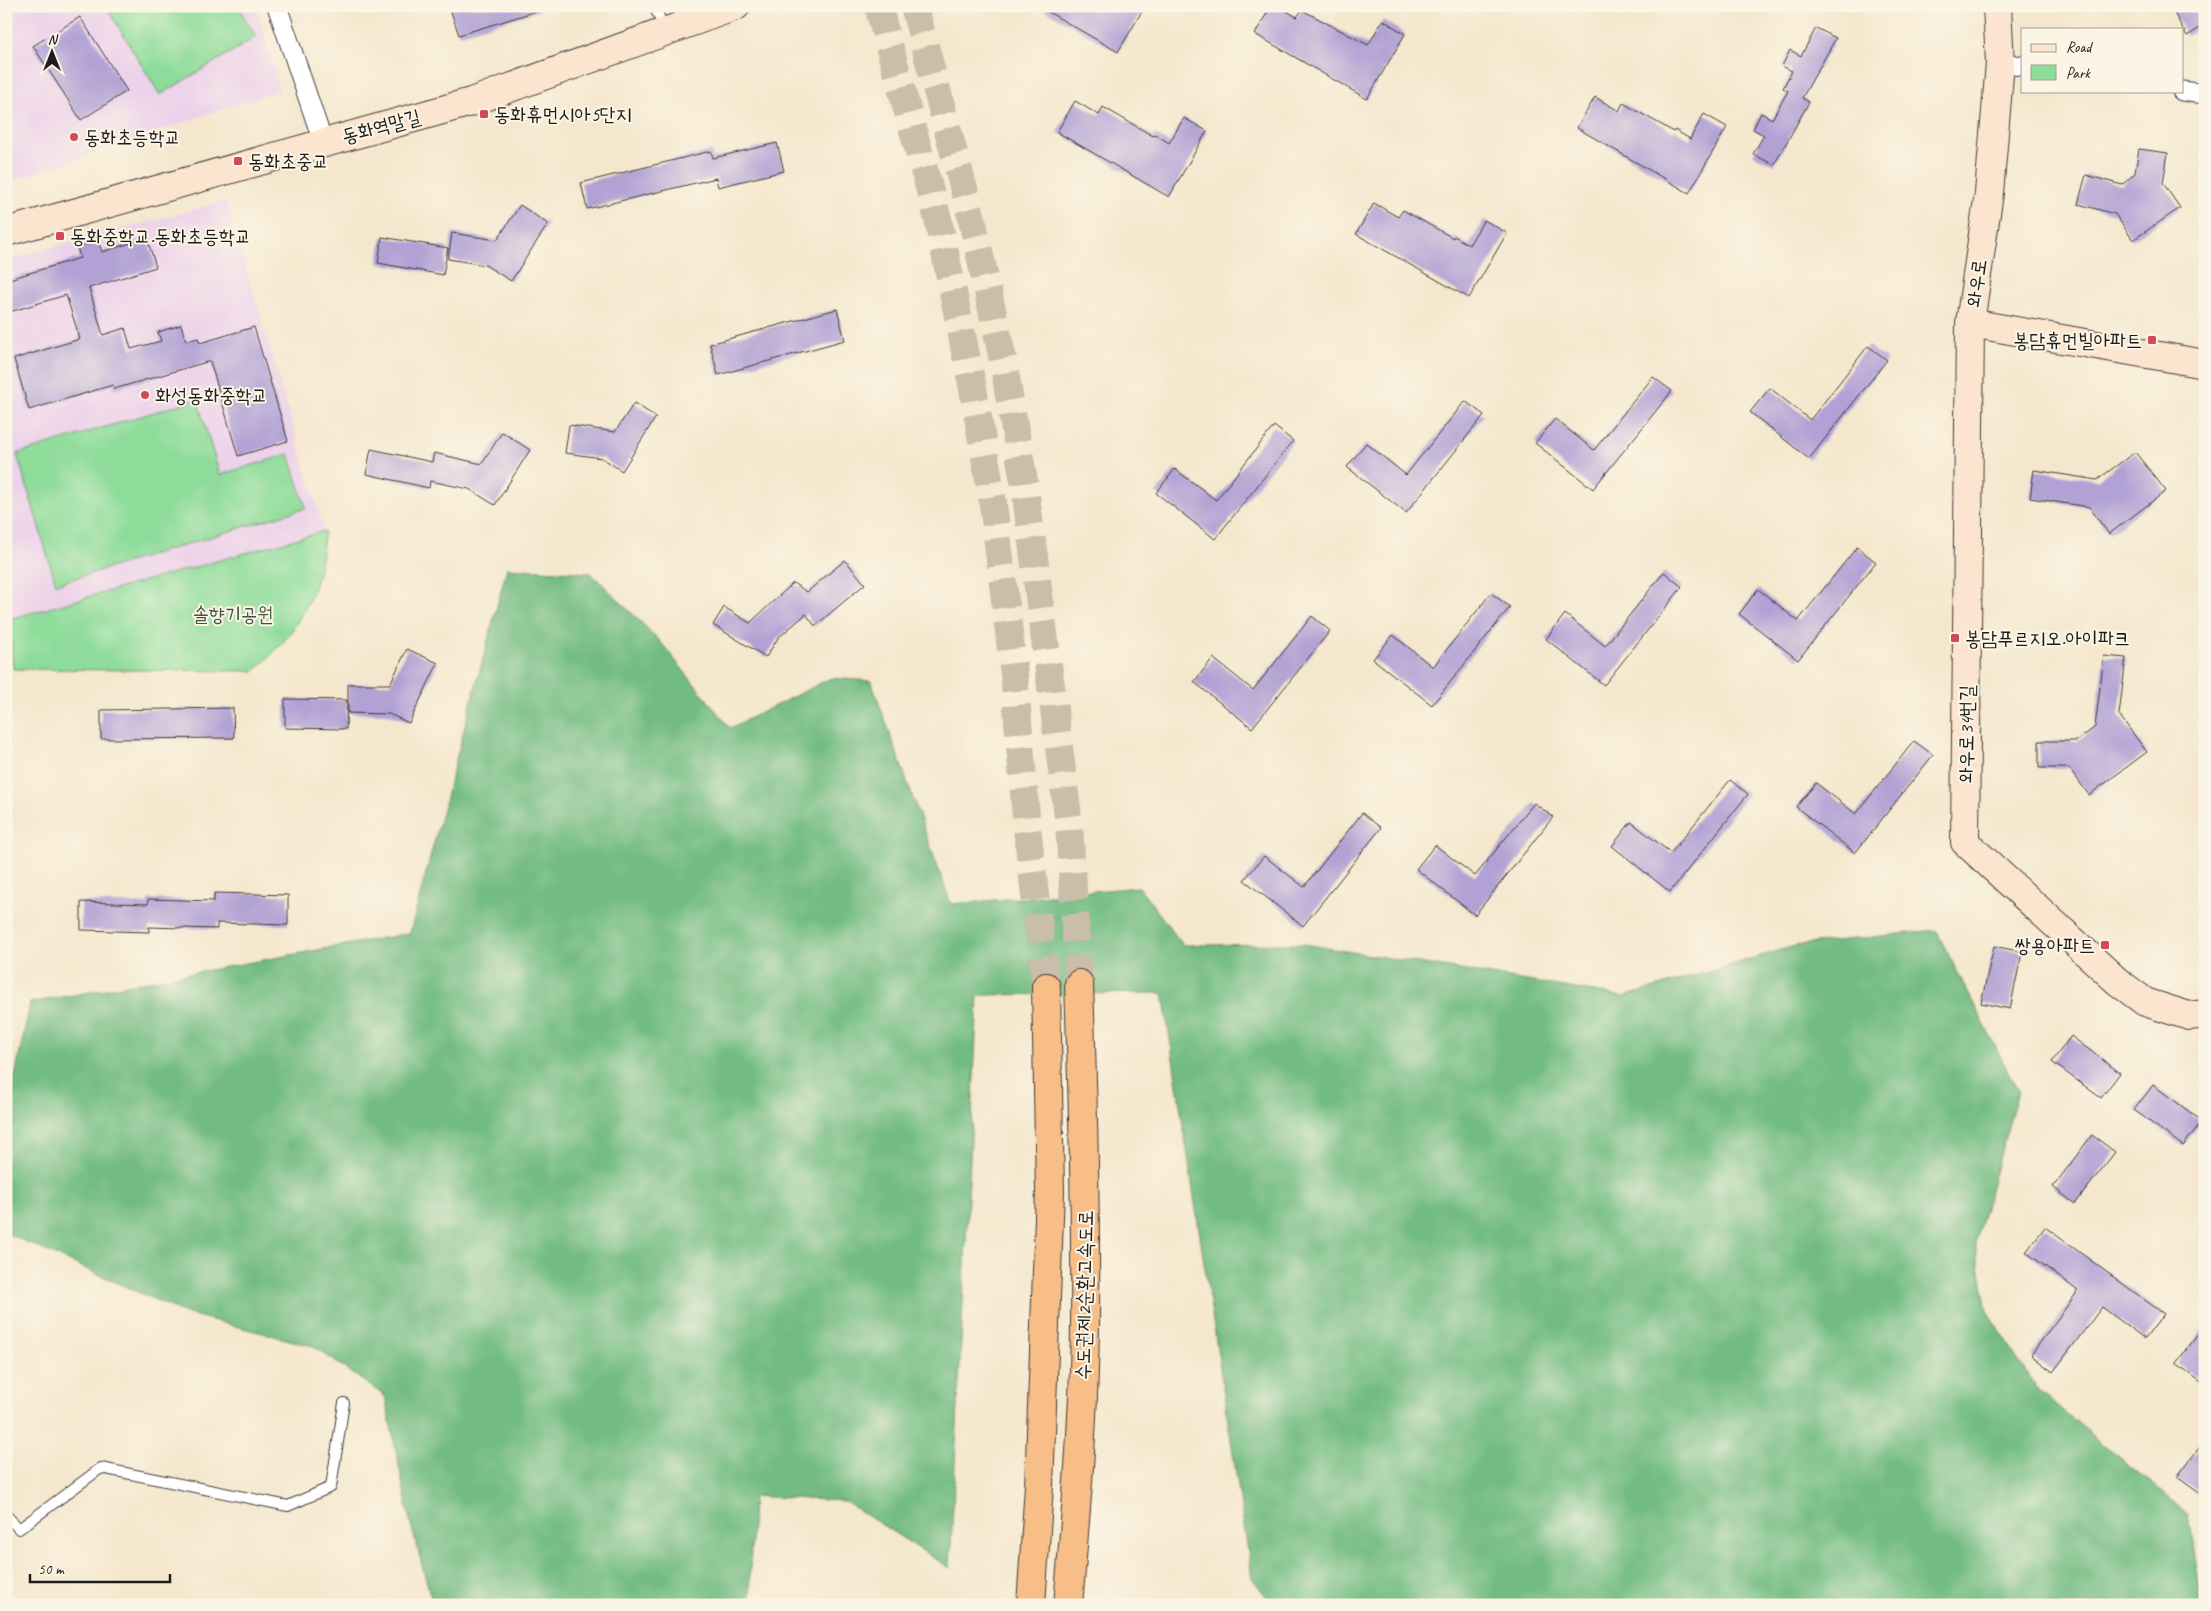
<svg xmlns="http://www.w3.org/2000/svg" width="2211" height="1611" font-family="Caveat,'Poor Story',sans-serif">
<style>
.built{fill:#ecd1ea}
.green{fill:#8ddc9a;stroke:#547c5b}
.forest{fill:#72bc82;stroke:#476c4f}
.building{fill:#b1a1d4}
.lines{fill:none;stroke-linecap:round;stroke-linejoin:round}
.highway-tunnel{stroke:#c9beaa;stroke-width:28;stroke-dasharray:28 14;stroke-linecap:butt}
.lane-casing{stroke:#3c3a37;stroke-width:12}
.street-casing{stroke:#3c3a37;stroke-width:21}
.secondary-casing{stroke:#3c3a37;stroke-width:30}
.highway-casing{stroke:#3c3a37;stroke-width:30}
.lane{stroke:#fff;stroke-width:10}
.street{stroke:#fff;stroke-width:19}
.secondary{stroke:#fce5cf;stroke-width:28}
.highway{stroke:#f7be88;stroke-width:28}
.poi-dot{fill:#d1495b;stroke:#fcf5e5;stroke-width:2}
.labels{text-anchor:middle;stroke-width:4;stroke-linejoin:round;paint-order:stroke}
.poi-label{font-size:20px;fill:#1c1c1c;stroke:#fcf5e5;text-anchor:start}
.street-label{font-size:20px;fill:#1c1c1c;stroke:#fcf5e5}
.park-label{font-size:20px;fill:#3e5642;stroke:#fcf5e5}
</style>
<rect width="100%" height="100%" fill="#fcf5e5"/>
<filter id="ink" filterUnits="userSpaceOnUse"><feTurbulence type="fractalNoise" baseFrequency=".02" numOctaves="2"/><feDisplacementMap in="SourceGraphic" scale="10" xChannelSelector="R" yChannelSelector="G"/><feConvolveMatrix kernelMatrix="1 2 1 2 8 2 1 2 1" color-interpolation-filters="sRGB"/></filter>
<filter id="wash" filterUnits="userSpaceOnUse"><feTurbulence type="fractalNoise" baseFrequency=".0096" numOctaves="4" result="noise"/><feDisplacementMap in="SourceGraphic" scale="20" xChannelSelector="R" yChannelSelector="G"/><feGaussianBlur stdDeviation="1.12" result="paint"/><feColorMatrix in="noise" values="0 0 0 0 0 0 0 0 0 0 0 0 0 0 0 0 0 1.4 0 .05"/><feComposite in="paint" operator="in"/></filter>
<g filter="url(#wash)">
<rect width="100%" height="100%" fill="#f4e7cd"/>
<path class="built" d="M 6,6 L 254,6 L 260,17 L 279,90 L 6,183 Z
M 226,201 L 324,531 L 6,620 L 6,260 Z"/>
<path class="green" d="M 106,6 L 238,6 L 256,37 L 160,95 Z
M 197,399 L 220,475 L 289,454 L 306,508 L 56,584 L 17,454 Z
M 324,531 C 321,590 300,632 254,671 L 13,669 L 10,634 L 6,620 Z"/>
<path class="forest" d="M 507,568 L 591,573 L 658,639 L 730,728 L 831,678 L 871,681 L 951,904 L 1139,887 L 1183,945 L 1304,944 L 1624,997 L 1798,945 L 1936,930 L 2018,1091 L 1975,1243 L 1987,1311 L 2039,1391 L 2189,1515 L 2202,1605 L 1273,1605 L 1252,1578 L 1163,993 L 978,995 L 950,1568 L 844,1501 L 753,1496 L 750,1576 L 751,1605 L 433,1605 L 410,1521 L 385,1396 L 313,1346 L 185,1313 L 6,1233 L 6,1121 L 30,1003 L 410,933 Z"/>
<g id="blocks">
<path class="building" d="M 449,6 L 539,6 L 540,10 L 459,35 Z
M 1038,6 L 1145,6 L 1118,52 Z
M 1271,6 L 1278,6 L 1297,17 L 1302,10 L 1368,45 L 1383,20 L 1405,34 L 1367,99 L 1255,34 Z
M 2170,6 L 2205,6 L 2205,25 L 2187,36 Z
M 80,17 L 127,91 L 81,120 L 33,46 Z
M 1816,28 L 1836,38 L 1802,98 L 1809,102 L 1774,165 L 1753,154 L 1764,135 L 1753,129 L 1761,113 L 1772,119 L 1788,91 L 1783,88 L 1792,71 L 1782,66 L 1790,50 L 1801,56 Z
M 1595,97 L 1619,111 L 1623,103 L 1674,132 L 1675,130 L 1690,139 L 1704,114 L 1727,127 L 1689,193 L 1577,128 Z
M 1075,101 L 1099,115 L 1103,107 L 1153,136 L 1155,134 L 1169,143 L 1184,118 L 1207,131 L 1169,197 L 1057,132 Z
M 777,143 L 784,171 L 718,187 L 716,178 L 587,209 L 581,183 L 711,151 L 713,158 Z
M 2139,149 L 2168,153 L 2163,183 L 2180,208 L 2133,240 L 2115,214 L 2078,204 L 2086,175 L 2122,185 L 2135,173 Z
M 1374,203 L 1398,217 L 1403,210 L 1453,238 L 1454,236 L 1469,245 L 1484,220 L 1507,233 L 1469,298 L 1356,234 Z
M 520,205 L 548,224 L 511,281 L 485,265 L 448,259 L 452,233 L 497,240 Z
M 382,237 L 448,248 L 443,275 L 378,263 Z
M 147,238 L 156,267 L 89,288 L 103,335 L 125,328 L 131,349 L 161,341 L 158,332 L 181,325 L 186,341 L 198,338 L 200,343 L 254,327 L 288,441 L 238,456 L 210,361 L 114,389 L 113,385 L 29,410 L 14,359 L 80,339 L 66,295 L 6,313 L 6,280 L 80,258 L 77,247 L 98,241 L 102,252 Z
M 837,309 L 845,340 L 718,375 L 710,344 Z
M 1868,346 L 1887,360 L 1809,459 L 1750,412 L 1770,388 L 1810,420 Z
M 1653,377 L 1672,391 L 1593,489 L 1535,443 L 1555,419 L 1594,450 Z
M 1465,401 L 1484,415 L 1406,513 L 1347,467 L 1366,443 L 1406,475 Z
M 634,403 L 656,417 L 622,471 L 602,458 L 565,453 L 569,425 L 615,432 Z
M 1274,426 L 1293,441 L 1215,539 L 1156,493 L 1175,469 L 1216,500 Z
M 502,432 L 530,450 L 495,505 L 469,489 L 430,481 L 429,488 L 366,474 L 371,449 L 432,462 L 434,453 L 482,464 Z
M 2135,452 L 2166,491 L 2109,534 L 2089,507 L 2030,498 L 2034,470 L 2097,480 Z
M 1857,547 L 1876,562 L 1798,660 L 1739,614 L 1758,589 L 1798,621 Z
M 845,560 L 865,584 L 815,626 L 806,614 L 778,638 L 766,657 L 713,625 L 724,607 L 750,623 L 793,583 L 807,592 Z
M 1664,572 L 1682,587 L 1604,685 L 1546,639 L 1565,614 L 1605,646 Z
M 1491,593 L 1510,607 L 1432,705 L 1373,659 L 1393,635 L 1433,667 Z
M 1312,616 L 1330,631 L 1252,728 L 1194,682 L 1213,658 L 1253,690 Z
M 407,649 L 438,663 L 409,723 L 389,714 L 348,713 L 348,684 L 390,684 Z
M 2104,656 L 2126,658 L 2119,715 L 2147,752 L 2089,795 L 2069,768 L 2039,768 L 2039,741 L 2077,741 L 2095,727 Z
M 285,699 L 347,700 L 346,729 L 285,728 Z
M 233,708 L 234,738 L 101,739 L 101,710 Z
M 1914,741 L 1933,755 L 1855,853 L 1796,807 L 1816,783 L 1856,814 Z
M 1730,780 L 1748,794 L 1670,892 L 1612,846 L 1631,822 L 1671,853 Z
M 1534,803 L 1553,817 L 1475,915 L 1416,869 L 1435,845 L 1475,876 Z
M 1362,813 L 1381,828 L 1303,926 L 1244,880 L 1264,856 L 1304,887 Z
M 214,893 L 288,895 L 288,925 L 217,923 L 217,929 L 149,927 L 149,932 L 81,930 L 81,902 L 148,904 L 148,899 L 214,901 Z
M 1994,946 L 2022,952 L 2010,1009 L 1981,1003 Z
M 2071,1036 L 2120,1073 L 2101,1098 L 2052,1062 Z
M 2153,1085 L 2202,1121 L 2183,1146 L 2134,1110 Z
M 2092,1135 L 2115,1152 L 2075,1204 L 2053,1187 Z
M 2045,1227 L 2164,1314 L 2145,1339 L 2102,1307 L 2053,1372 L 2031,1355 L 2078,1291 L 2026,1252 Z
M 2205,1325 L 2205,1385 L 2176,1363 Z
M 2205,1440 L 2205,1497 L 2177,1477 Z"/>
</g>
</g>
<g filter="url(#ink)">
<use href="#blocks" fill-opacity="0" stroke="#3c3a37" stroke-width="1"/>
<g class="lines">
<path class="highway-tunnel" d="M 878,6 L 938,219 L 973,389 L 993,503 L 1014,673 L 1027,828 L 1046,987
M 914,6 L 971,215 L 1002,355 L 1024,481 L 1069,824 L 1079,984"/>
<g class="lane-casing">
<path id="lane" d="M 654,6 L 665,30
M 6,1515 L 19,1529 L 101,1468 L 288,1506 L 331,1487 L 344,1403"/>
</g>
<g class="street-casing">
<path id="street" d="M 277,6 L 323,142
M 2000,63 L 2022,66
M 2182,91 L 2205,94"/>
</g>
<g class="secondary-casing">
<path id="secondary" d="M 1997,6 L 2000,63 L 1989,193 L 1970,323 L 2205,364
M 6,232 L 471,102 L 736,6
M 1970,323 L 1965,842 L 2117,981 L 2145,1002 L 2189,1016 L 2205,1014"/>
</g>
<g class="highway-casing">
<path id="highway" d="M 1031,1605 L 1039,1486 L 1050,1191 L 1046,987
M 1068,1605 C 1076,1512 1084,1419 1085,1325 C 1086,1211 1083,1098 1079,984"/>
</g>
<use href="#lane" class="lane"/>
<use href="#street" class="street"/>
<use href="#secondary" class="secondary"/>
<use href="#highway" class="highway"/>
</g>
</g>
<g class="poi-dot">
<rect x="479" y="109" width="10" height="10" rx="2.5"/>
<circle cx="74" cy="137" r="5"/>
<rect x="233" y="156" width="10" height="10" rx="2.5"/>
<rect x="55" y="231" width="10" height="10" rx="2.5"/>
<rect x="2147" y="335" width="10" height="10" rx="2.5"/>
<circle cx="145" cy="395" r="5"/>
<rect x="1950" y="633" width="10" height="10" rx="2.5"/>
<rect x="2100" y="940" width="10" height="10" rx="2.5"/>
</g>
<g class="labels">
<g class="poi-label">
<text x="494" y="121">동화휴먼시아5단지</text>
<text x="84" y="144">동화초등학교</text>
<text x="248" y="168">동화초중교</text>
<text x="70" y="243">동화중학교.동화초등학교</text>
<text x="2142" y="347" text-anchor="end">봉담휴먼빌아파트</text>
<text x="155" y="402">화성동화중학교</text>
<text x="1965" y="645">봉담푸르지오.아이파크</text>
<text x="2095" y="952" text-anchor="end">쌍용아파트</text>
</g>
<g class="street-label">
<text transform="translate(381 126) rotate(-15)" y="7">동화역말길</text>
<text transform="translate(1976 283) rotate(-82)" y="7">와우로</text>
<text transform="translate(1966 734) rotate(-89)" y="7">와우로34번길</text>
<text transform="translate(1084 1295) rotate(-89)" y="7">수도권제2순환고속도로</text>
</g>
<g class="park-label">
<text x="233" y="621">솔향기공원</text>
</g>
</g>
<rect width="2211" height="1611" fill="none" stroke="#fcf5e5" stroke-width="25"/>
<rect x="2021" y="28" width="162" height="65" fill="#fcf5e5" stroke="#a29e95"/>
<rect x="2031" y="44" width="25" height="8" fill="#fce5cf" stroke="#a29e95"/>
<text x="2066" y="52" font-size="15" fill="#1c1c1c">Road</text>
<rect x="2031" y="65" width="25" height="15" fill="#8ddc9a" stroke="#a29e95"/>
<text x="2066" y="78" font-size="15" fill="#1c1c1c">Park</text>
<g transform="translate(52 52)" stroke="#fcf5e5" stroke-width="4" paint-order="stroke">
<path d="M0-4L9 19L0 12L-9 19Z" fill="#1c1c1c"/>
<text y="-8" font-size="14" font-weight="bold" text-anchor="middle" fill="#1c1c1c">N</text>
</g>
<path d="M30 1574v8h140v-8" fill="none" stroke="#1c1c1c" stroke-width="2.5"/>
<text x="38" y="1574" font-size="15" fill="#1c1c1c" stroke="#fcf5e5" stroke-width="4" paint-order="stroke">50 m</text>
</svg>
